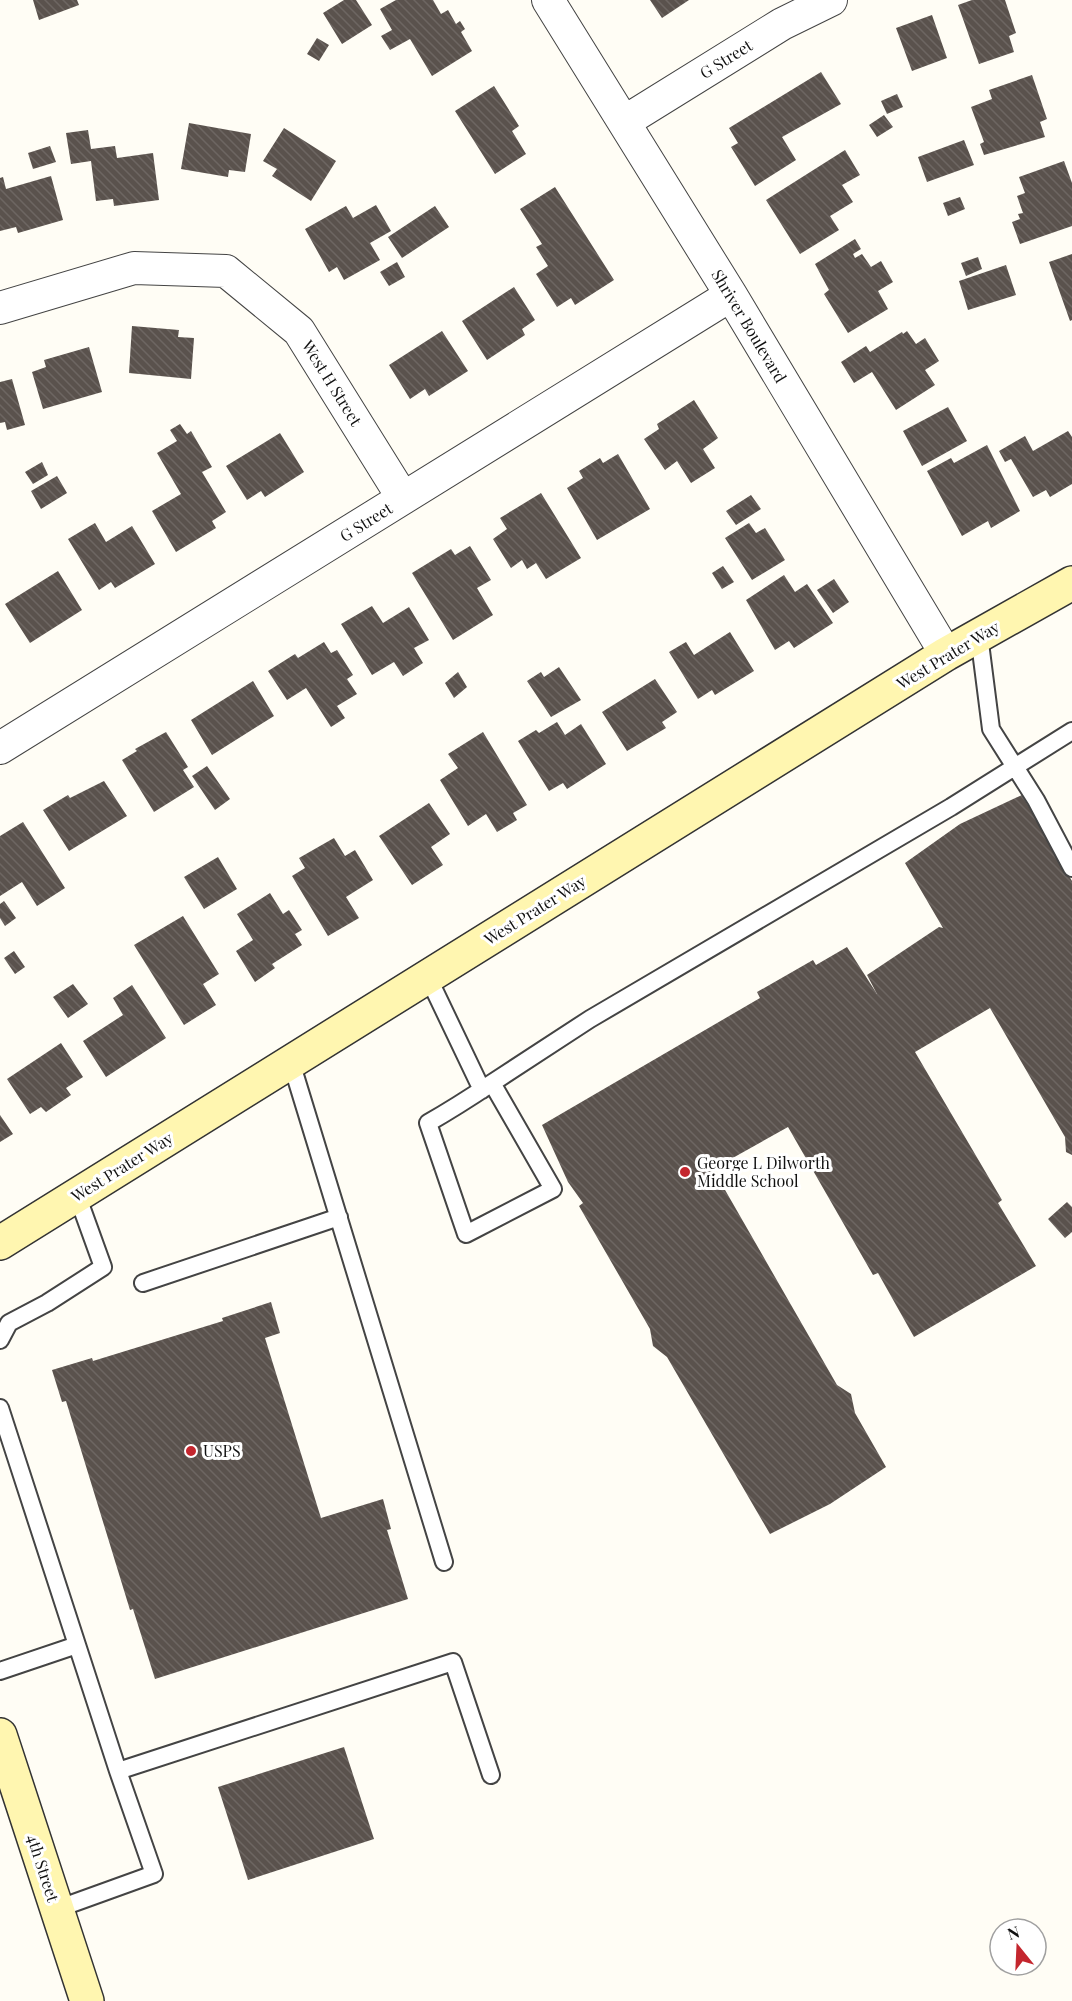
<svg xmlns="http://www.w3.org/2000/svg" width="1072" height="2001" font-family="'Playfair Display',serif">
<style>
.building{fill:url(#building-back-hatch)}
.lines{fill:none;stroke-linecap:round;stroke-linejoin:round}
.lane-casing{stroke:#444;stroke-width:20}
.street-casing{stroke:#444;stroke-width:34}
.secondary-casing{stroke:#333;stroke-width:36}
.lane{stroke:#fff;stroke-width:16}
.street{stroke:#fff;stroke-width:32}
.secondary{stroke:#fff6b0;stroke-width:33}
.poi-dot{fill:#c4262e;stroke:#fff;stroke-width:2}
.labels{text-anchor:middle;stroke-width:6;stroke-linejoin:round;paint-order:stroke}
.street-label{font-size:16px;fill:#111;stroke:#fff}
.poi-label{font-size:16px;fill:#111;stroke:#fff;text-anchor:start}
</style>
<defs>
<pattern id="building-back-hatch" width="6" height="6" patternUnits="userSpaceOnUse" patternTransform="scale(1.5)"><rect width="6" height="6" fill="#5a524d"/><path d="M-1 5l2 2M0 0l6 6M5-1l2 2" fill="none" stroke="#6d6662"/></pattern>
</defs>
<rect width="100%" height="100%" fill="#fffdf5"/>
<path class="building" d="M 33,0 L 77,0 L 79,5 L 39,20 Z
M 344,0 L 356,0 L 372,25 L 342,44 L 323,13 Z
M 396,0 L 433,0 L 441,14 L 448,10 L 456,24 L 460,21 L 465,29 L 461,32 L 472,51 L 432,76 L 410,39 L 390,50 L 381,36 L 392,30 L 380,9 Z
M 650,0 L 689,0 L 662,18 Z
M 972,0 L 1005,0 L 1016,33 L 1009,36 L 1014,52 L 979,64 L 958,5 Z
M 932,15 L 947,58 L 912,71 L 896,28 Z
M 317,38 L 329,45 L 319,61 L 307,54 Z
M 821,72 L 841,104 L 782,137 L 796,160 L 755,186 L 731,147 L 738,143 L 729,128 Z
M 1032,75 L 1047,119 L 1040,122 L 1045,137 L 984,155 L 980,144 L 984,142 L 971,107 L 992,99 L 989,90 Z
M 494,86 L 519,126 L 512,131 L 526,154 L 495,174 L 455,111 Z
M 897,94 L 903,107 L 887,114 L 881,101 Z
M 884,115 L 893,127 L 877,137 L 869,125 Z
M 189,123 L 251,134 L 245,172 L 229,170 L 228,177 L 181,169 Z
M 284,128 L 336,161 L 311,201 L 272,176 L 277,169 L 263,161 Z
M 88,130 L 91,149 L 115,146 L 117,158 L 153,153 L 159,200 L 114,206 L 113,199 L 96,201 L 91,161 L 71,164 L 66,133 Z
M 964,140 L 974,165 L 927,182 L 918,157 Z
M 50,146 L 56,162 L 33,169 L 28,153 Z
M 845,150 L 860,175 L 842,185 L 853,202 L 830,216 L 839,230 L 800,254 L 766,200 Z
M 1064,161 L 1072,183 L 1072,226 L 1020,244 L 1012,222 L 1020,219 L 1018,214 L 1023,213 L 1017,196 L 1025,193 L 1019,177 Z
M 51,176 L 63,220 L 18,233 L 16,227 L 0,231 L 0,178 L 3,177 L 6,189 Z
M 555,187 L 614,280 L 575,305 L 571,298 L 557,307 L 536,274 L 548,266 L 536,247 L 542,244 L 520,209 Z
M 960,197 L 965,209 L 948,216 L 943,203 Z
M 376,205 L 391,231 L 370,243 L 380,260 L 344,280 L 337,267 L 329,272 L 305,229 L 346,206 L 353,218 Z
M 435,206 L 449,227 L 402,258 L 388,237 Z
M 855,239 L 861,249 L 853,254 L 855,258 L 862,254 L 871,267 L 881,261 L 893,282 L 878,291 L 888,309 L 848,333 L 824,294 L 829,290 L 815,264 Z
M 1072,254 L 1072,320 L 1070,321 L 1049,262 Z
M 978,257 L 982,269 L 966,276 L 961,263 Z
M 397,262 L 405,277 L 389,286 L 380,272 Z
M 1006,265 L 1016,295 L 968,310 L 959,281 Z
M 514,287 L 535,320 L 522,329 L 525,335 L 487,360 L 462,321 Z
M 132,326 L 179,330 L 178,337 L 194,338 L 191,379 L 129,373 Z
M 442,331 L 468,371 L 429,396 L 425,389 L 410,399 L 389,365 Z
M 907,331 L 916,344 L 925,338 L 939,361 L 925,370 L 935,385 L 896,410 L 872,372 L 854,383 L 841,362 L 866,346 L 870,352 L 902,332 L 903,334 Z
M 89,347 L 102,392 L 43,409 L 32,372 L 46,367 L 44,360 Z
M 12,379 L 25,425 L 7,430 L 5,422 L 0,423 L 0,382 Z
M 694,400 L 718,438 L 703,449 L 715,468 L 691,483 L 677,461 L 665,470 L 644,439 L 659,429 L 657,424 Z
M 948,407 L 967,441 L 922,466 L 903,431 Z
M 180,424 L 187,434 L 191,431 L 212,467 L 202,472 L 226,512 L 212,521 L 216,528 L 176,552 L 152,511 L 181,494 L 157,453 L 177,441 L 170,430 Z
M 1068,431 L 1072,437 L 1072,484 L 1050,497 L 1046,490 L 1033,497 L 1011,459 L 1005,462 L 999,451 L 1025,436 L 1033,451 Z
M 280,433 L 304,472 L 265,497 L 261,491 L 247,500 L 226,466 Z
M 987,445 L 1020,511 L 991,528 L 988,521 L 962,536 L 927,471 L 951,458 L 954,463 Z
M 618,454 L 650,509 L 597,540 L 567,488 L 583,478 L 579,471 L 600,458 L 603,463 Z
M 42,462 L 48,475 L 33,484 L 25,472 Z
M 57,476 L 67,493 L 41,509 L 31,491 Z
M 541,493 L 581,558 L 546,579 L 536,563 L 527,569 L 522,560 L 511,568 L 493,539 L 507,529 L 500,518 Z
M 751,495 L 761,509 L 736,525 L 726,511 Z
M 95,523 L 106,542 L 132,526 L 155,564 L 115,588 L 111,582 L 99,590 L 68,539 Z
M 749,523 L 756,533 L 765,528 L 785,560 L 752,580 L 725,538 Z
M 470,546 L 491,580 L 477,588 L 493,615 L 453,640 L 412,573 L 451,549 L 455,555 Z
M 723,566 L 734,582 L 722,589 L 712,573 Z
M 58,571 L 82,610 L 30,643 L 5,604 Z
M 784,575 L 795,592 L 807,584 L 833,623 L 794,648 L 789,641 L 775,650 L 746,600 Z
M 834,579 L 849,602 L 833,613 L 817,590 Z
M 372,606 L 383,623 L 409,607 L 429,640 L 414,648 L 423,663 L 403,676 L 394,662 L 372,675 L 341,624 Z
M 730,632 L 754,671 L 715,695 L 712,690 L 698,699 L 669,652 L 686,642 L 694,655 Z
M 324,642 L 331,653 L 337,650 L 353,675 L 347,679 L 357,694 L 337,706 L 345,718 L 331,727 L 306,688 L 287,700 L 268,671 L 295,654 L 298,658 Z
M 559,667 L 581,700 L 551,717 L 527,681 L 541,672 L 544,677 Z
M 458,672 L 467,687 L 454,698 L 445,683 Z
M 655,679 L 677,712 L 662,722 L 666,728 L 627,751 L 602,712 Z
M 253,681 L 274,716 L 212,755 L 191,720 Z
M 557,722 L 565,735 L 581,724 L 606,764 L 567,789 L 563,783 L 549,791 L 518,741 L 536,730 L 539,733 Z
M 166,732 L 188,767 L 183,770 L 194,787 L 154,812 L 122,760 L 137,751 L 135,749 Z
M 483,732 L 527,805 L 513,813 L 517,820 L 497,832 L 486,814 L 468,826 L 440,780 L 458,768 L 448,754 Z
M 207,766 L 230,799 L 215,810 L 192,776 Z
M 104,781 L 127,816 L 69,851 L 43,810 L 68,795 L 70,798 Z
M 1022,795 L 1072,881 L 1072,1155 L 1066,1152 L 1065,1137 L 990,1008 L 915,1052 L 1002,1200 L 998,1203 L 1036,1266 L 914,1337 L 878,1273 L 873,1275 L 788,1127 L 713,1169 L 837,1385 L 851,1394 L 855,1413 L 886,1467 L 830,1504 L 770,1534 L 667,1357 L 653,1346 L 650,1329 L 579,1206 L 583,1203 L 568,1182 L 542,1125 L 760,998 L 757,992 L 813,960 L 816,965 L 847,947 L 877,994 L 867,975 L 939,927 L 943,928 L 905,863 L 960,824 Z
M 429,803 L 450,834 L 431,847 L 443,865 L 412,885 L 379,836 Z
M 23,822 L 65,888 L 37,906 L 22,882 L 0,896 L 0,836 Z
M 334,838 L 345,856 L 355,850 L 373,880 L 346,897 L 359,918 L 328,936 L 292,876 L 305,868 L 299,858 Z
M 218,857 L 237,889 L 204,909 L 184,877 Z
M 270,893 L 283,914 L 289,910 L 302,930 L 295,934 L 302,945 L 272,964 L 275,968 L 255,982 L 236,951 L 253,940 L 237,914 Z
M 4,901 L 16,918 L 5,926 L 0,918 L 0,904 Z
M 183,916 L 219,974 L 203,984 L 216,1005 L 184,1025 L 134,945 Z
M 14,951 L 25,967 L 15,974 L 4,958 Z
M 73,984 L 88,1004 L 68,1018 L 53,997 Z
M 132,985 L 166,1038 L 106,1077 L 83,1041 L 123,1015 L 113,998 Z
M 61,1043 L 83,1077 L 66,1088 L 71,1095 L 46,1112 L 41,1107 L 30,1114 L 7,1079 Z
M 0,1115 L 13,1134 L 0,1142 Z
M 1067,1202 L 1072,1207 L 1072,1232 L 1065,1238 L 1048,1219 Z
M 271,1302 L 280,1333 L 265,1338 L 321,1518 L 383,1499 L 391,1529 L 387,1530 L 408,1599 L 155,1679 L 133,1609 L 130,1610 L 66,1401 L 62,1402 L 52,1370 L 92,1358 L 93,1361 L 223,1321 L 222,1318 Z
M 344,1747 L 374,1839 L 248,1880 L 218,1787 Z"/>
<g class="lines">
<g class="lane-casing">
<path id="lane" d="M 979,635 L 991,729 L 1036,800 L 1072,868
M 428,977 L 482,1090
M 291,1062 L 444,1562
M 492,1083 L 553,1189 L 466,1234 L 428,1123 C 449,1111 471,1097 492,1083 L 590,1019 L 951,807 L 1072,731
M 143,1283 L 339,1217
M 0,1340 L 9,1323 L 47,1303 L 103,1267 L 77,1195
M 0,1408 L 118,1771 L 154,1874 L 57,1909
M 0,1671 L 77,1645
M 118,1771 L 453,1662 L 491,1775"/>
</g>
<g class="street-casing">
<path id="street" d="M 548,0 L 731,295 L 946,654
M 624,122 L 782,24 L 831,0
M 0,308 L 134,268 L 226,271 L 299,331 L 403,498
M 0,748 L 731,295"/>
</g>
<g class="secondary-casing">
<path id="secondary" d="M 0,1243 L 946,654 L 1072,583
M 0,1735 L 87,2001"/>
</g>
<use href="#lane" class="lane"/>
<use href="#street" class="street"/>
<use href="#secondary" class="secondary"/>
</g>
<g class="poi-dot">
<circle cx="685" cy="1172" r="6"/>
<circle cx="191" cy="1451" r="6"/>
</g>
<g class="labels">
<g class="street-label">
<text transform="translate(726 59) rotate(-32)" y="6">G Street</text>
<text transform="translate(749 326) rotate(59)" y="6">Shriver Boulevard</text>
<text transform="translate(332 383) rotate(58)" y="6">West H Street</text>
<text transform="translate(366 522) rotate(-32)" y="6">G Street</text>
<text transform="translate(948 655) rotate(-31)" y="6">West Prater Way</text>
<text transform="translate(535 910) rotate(-32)" y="6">West Prater Way</text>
<text transform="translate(122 1167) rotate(-32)" y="6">West Prater Way</text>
<text transform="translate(43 1868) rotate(72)" y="6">4th Street</text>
</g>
<g class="poi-label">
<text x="697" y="1169">George L Dilworth<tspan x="697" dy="18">Middle School</tspan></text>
<text x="203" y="1457">USPS</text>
</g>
</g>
<g transform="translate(1018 1947) rotate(342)"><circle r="28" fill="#ffffff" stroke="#a0a0a0" stroke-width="1.5"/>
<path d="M0-4.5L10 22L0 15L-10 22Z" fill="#c4262e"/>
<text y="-9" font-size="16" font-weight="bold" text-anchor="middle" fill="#111111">N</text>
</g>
</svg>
